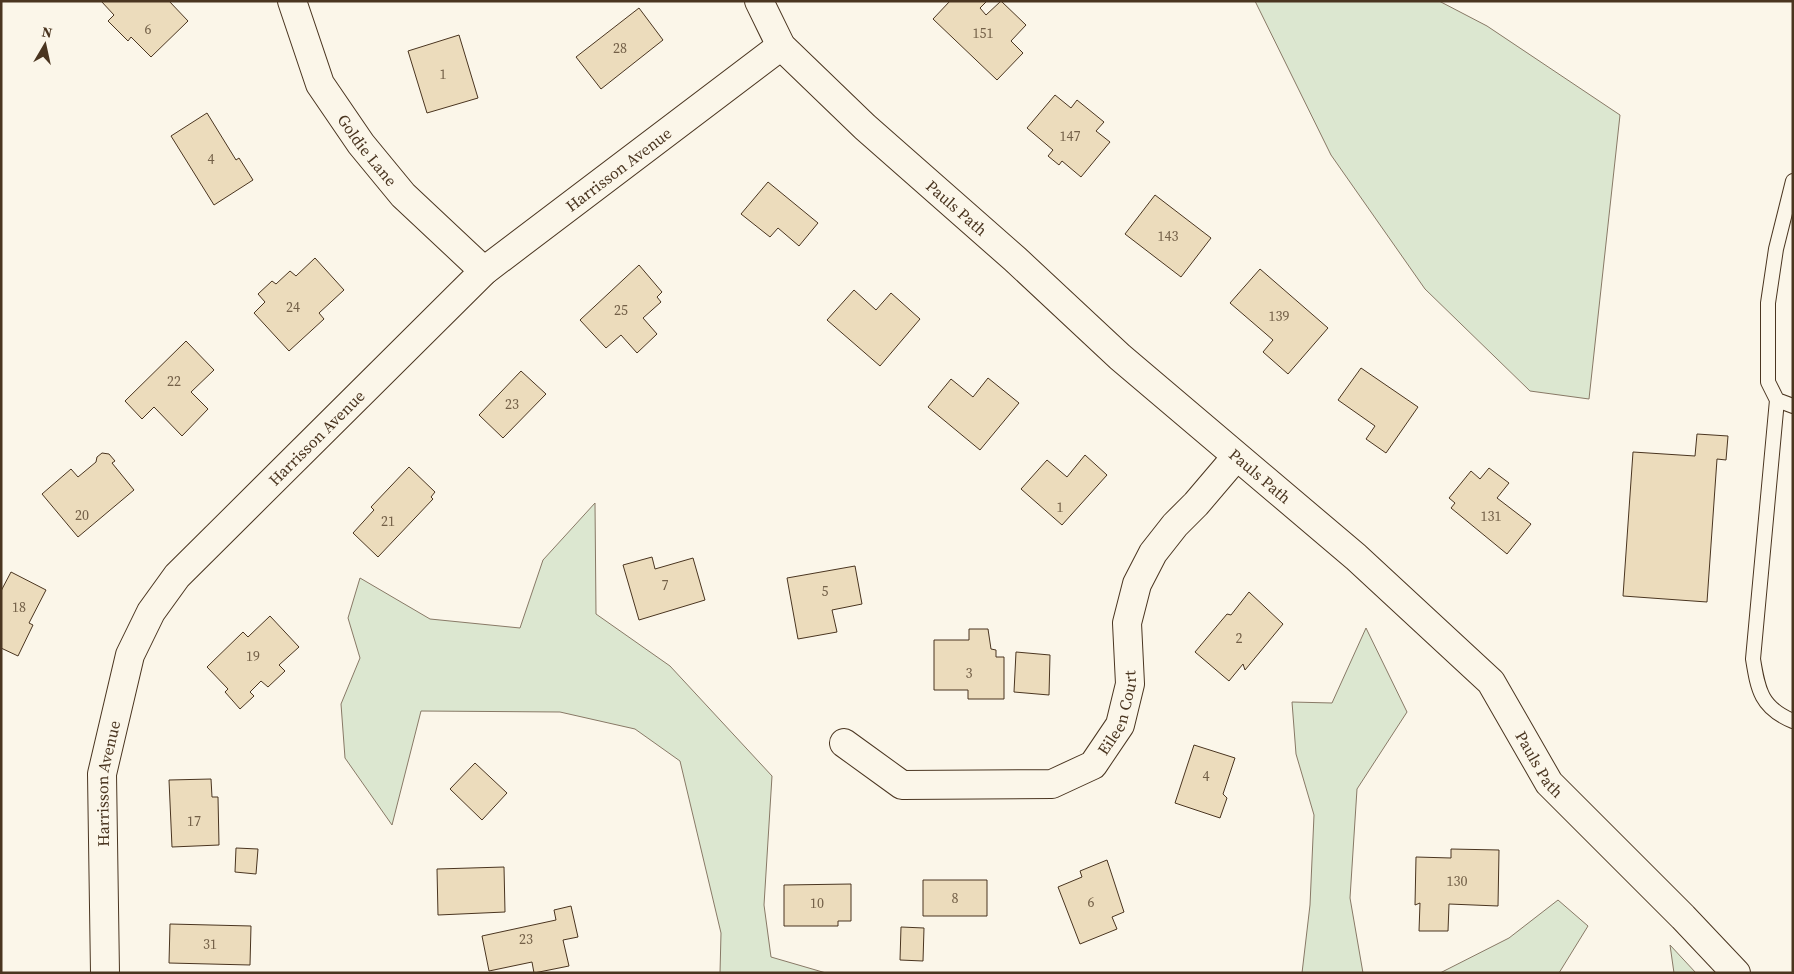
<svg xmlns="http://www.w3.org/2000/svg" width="1794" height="974" font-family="'Source Serif 4',serif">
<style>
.green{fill:#dce7d0;stroke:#887966}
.building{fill:#ecdcbc;stroke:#4a3520}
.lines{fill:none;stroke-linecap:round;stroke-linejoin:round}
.lane-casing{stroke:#4a3520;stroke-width:16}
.street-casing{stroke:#4a3520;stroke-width:30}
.lane{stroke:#fbf6e9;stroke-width:14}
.street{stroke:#fbf6e9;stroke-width:28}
.labels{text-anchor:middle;stroke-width:4;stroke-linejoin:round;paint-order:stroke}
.number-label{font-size:14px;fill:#725f47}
.street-label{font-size:16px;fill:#4a3520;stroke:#fbf6e9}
</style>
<rect width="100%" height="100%" fill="#fbf6e9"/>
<path class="green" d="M 1255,1 L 1439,1 L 1487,26 L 1620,115 L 1589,399 L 1530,391 L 1425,289 L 1331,155 Z
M 595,503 L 596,614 L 670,666 L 772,776 L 764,905 L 771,957 L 826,973 L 720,973 L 721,933 L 680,761 L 635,729 L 560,712 L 421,711 L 392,825 L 345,758 L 341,704 L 360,658 L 348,618 L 360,578 L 430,619 L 520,628 L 543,560 Z
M 1366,628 L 1407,712 L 1357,789 L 1350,898 L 1363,973 L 1302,973 L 1310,905 L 1314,815 L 1296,754 L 1292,702 L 1332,703 Z
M 1558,900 L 1588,926 L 1559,973 L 1440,973 L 1509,938 Z
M 1670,945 L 1696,973 L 1674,973 Z"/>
<path class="building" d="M 101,1 L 169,1 L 188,21 L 151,57 L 131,37 L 128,41 L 108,21 L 114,15 Z
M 950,1 L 987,1 L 980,8 L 986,15 L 1001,1 L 1026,25 L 1011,41 L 1023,53 L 997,80 L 933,19 Z
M 639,8 L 663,40 L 601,89 L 576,57 Z
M 459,35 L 478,98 L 427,113 L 408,51 Z
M 1055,95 L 1071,108 L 1077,100 L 1104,122 L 1096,131 L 1110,142 L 1081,177 L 1062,161 L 1059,165 L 1048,156 L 1053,150 L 1027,128 Z
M 207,113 L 236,160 L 239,158 L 253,180 L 214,205 L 171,136 Z
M 768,182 L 818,223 L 799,246 L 778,228 L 770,237 L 741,214 Z
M 1155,195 L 1211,238 L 1181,277 L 1125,234 Z
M 315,258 L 344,290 L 319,313 L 324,319 L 289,351 L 254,313 L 265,302 L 258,294 L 272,281 L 276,284 L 290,271 L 296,276 Z
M 639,265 L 662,292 L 657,297 L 661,302 L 643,318 L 657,334 L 637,353 L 621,335 L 606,348 L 580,320 Z
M 1260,269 L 1328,328 L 1288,374 L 1263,352 L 1273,340 L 1230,303 Z
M 854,290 L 876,310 L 891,293 L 920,319 L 880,366 L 827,320 Z
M 186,341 L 214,370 L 191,392 L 208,409 L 182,436 L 154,407 L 142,419 L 125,401 Z
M 1361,368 L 1418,407 L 1386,453 L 1366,439 L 1375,426 L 1338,400 Z
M 521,371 L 546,394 L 503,438 L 479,415 Z
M 988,378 L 1019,403 L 980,450 L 928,407 L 951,379 L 973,397 Z
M 1697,434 L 1728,436 L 1726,460 L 1717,459 L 1707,602 L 1623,596 L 1633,452 L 1695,456 Z
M 102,453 L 109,454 L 115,461 L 112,463 L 134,490 L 78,537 L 42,494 L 71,469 L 78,477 L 96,462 L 97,457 Z
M 1085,455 L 1107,475 L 1062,525 L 1021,489 L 1047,460 L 1067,477 Z
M 409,467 L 435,492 L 431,497 L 433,499 L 378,557 L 353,533 L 374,510 L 371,507 Z
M 1489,468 L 1509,483 L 1497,498 L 1531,524 L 1507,554 L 1451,508 L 1455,503 L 1449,498 L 1471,471 L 1480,479 Z
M 652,557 L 655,569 L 693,558 L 705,600 L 639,620 L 623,565 Z
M 855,566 L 862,604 L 832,610 L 837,632 L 798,639 L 787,578 Z
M 11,572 L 46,590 L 29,623 L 33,625 L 18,656 L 1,648 L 1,591 Z
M 1249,592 L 1283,624 L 1245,670 L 1243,664 L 1229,681 L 1195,652 L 1227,614 L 1231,615 Z
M 270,616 L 299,647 L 279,665 L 285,671 L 268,687 L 261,681 L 250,692 L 254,696 L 240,709 L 225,692 L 228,689 L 207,667 L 243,632 L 248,637 Z
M 969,629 L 988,629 L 991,649 L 996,650 L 996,657 L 1004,657 L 1004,699 L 968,699 L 968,690 L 934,690 L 934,640 L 969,640 Z
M 1016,652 L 1050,655 L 1049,695 L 1014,692 Z
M 1194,745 L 1235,758 L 1223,794 L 1227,798 L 1220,818 L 1175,803 Z
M 475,763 L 507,793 L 482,820 L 450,789 Z
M 211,779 L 212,797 L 218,797 L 219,845 L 172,847 L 169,780 Z
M 236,848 L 258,849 L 256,874 L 235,872 Z
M 1451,849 L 1499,850 L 1498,906 L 1449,904 L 1448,931 L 1419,931 L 1420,903 L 1415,905 L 1416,857 L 1451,858 Z
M 1107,860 L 1124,912 L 1112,917 L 1117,929 L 1080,944 L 1058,887 L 1082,877 L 1080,871 Z
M 504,867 L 505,912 L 438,915 L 437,869 Z
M 923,880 L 987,880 L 987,916 L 923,916 Z
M 851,884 L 851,921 L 838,921 L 838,926 L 784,926 L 784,885 Z
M 571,906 L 578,937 L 563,940 L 569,966 L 534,973 L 532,962 L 489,971 L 482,936 L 556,920 L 554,910 Z
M 170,924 L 251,926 L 250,965 L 169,963 Z
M 901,927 L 924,928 L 923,961 L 900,960 Z"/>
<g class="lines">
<g class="lane-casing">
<path id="lane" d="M 1793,181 L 1776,249 L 1768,303 L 1768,382 L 1777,400 L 1793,406
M 1777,400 L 1753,659 C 1758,690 1761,708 1793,721"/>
</g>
<g class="street-casing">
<g id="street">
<path id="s1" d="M 292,1 L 320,84 L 361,144 L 403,195 L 484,271"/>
<path id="s2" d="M 759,1 L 781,46 L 865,127 L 1015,259 L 1120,357 L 1356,557 L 1491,682 L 1549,783 L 1683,917 L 1736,973"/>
<path id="s3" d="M 844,743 L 902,785 L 1052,784 L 1093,765 L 1120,725 L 1130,684 L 1127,623 L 1137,584 L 1153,553 L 1175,525 L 1196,504 L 1236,457"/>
<path id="s4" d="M 105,973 L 102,774 L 130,655 L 151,612 L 177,576 L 484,271 L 781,46"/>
</g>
</g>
<use href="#lane" class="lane"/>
<use href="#street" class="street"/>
</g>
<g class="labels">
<g class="number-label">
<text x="148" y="34">6</text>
<text x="983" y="38">151</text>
<text x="620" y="53">28</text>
<text x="443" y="79">1</text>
<text x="1070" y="141">147</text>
<text x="211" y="164">4</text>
<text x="1168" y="241">143</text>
<text x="293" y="312">24</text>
<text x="621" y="315">25</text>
<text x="1279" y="321">139</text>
<text x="174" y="386">22</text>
<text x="512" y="409">23</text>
<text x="1060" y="512">1</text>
<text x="82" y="520">20</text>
<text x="1491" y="521">131</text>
<text x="388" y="526">21</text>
<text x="665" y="590">7</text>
<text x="825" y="596">5</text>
<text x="19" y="612">18</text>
<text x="1239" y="643">2</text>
<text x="253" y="661">19</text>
<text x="969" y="678">3</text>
<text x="1206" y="781">4</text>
<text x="194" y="826">17</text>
<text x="1457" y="886">130</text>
<text x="955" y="903">8</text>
<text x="1091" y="907">6</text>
<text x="817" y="908">10</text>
<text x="526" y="944">23</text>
<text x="210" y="949">31</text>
</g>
<g class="street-label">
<text dy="6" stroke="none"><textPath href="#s1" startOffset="169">Goldie Lane</textPath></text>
<text dy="6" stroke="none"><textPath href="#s4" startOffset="1015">Harrisson Avenue</textPath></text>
<text dy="6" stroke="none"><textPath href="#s2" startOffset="289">Pauls Path</textPath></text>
<text dy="6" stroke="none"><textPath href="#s4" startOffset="610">Harrisson Avenue</textPath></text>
<text dy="6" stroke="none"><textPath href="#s2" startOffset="694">Pauls Path</textPath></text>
<text dy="6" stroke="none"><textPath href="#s3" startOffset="326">Eileen Court</textPath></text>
<text dy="6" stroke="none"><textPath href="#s2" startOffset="1099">Pauls Path</textPath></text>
<text dy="6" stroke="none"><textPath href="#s4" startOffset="190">Harrisson Avenue</textPath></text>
</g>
</g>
<rect width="1794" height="974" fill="none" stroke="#4a3520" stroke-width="5"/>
<g transform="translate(45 45) rotate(9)" stroke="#fbf6e9" stroke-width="4" paint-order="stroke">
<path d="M0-4L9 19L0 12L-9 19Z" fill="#4a3520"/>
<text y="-8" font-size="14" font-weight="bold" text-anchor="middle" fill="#4a3520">N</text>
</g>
</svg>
